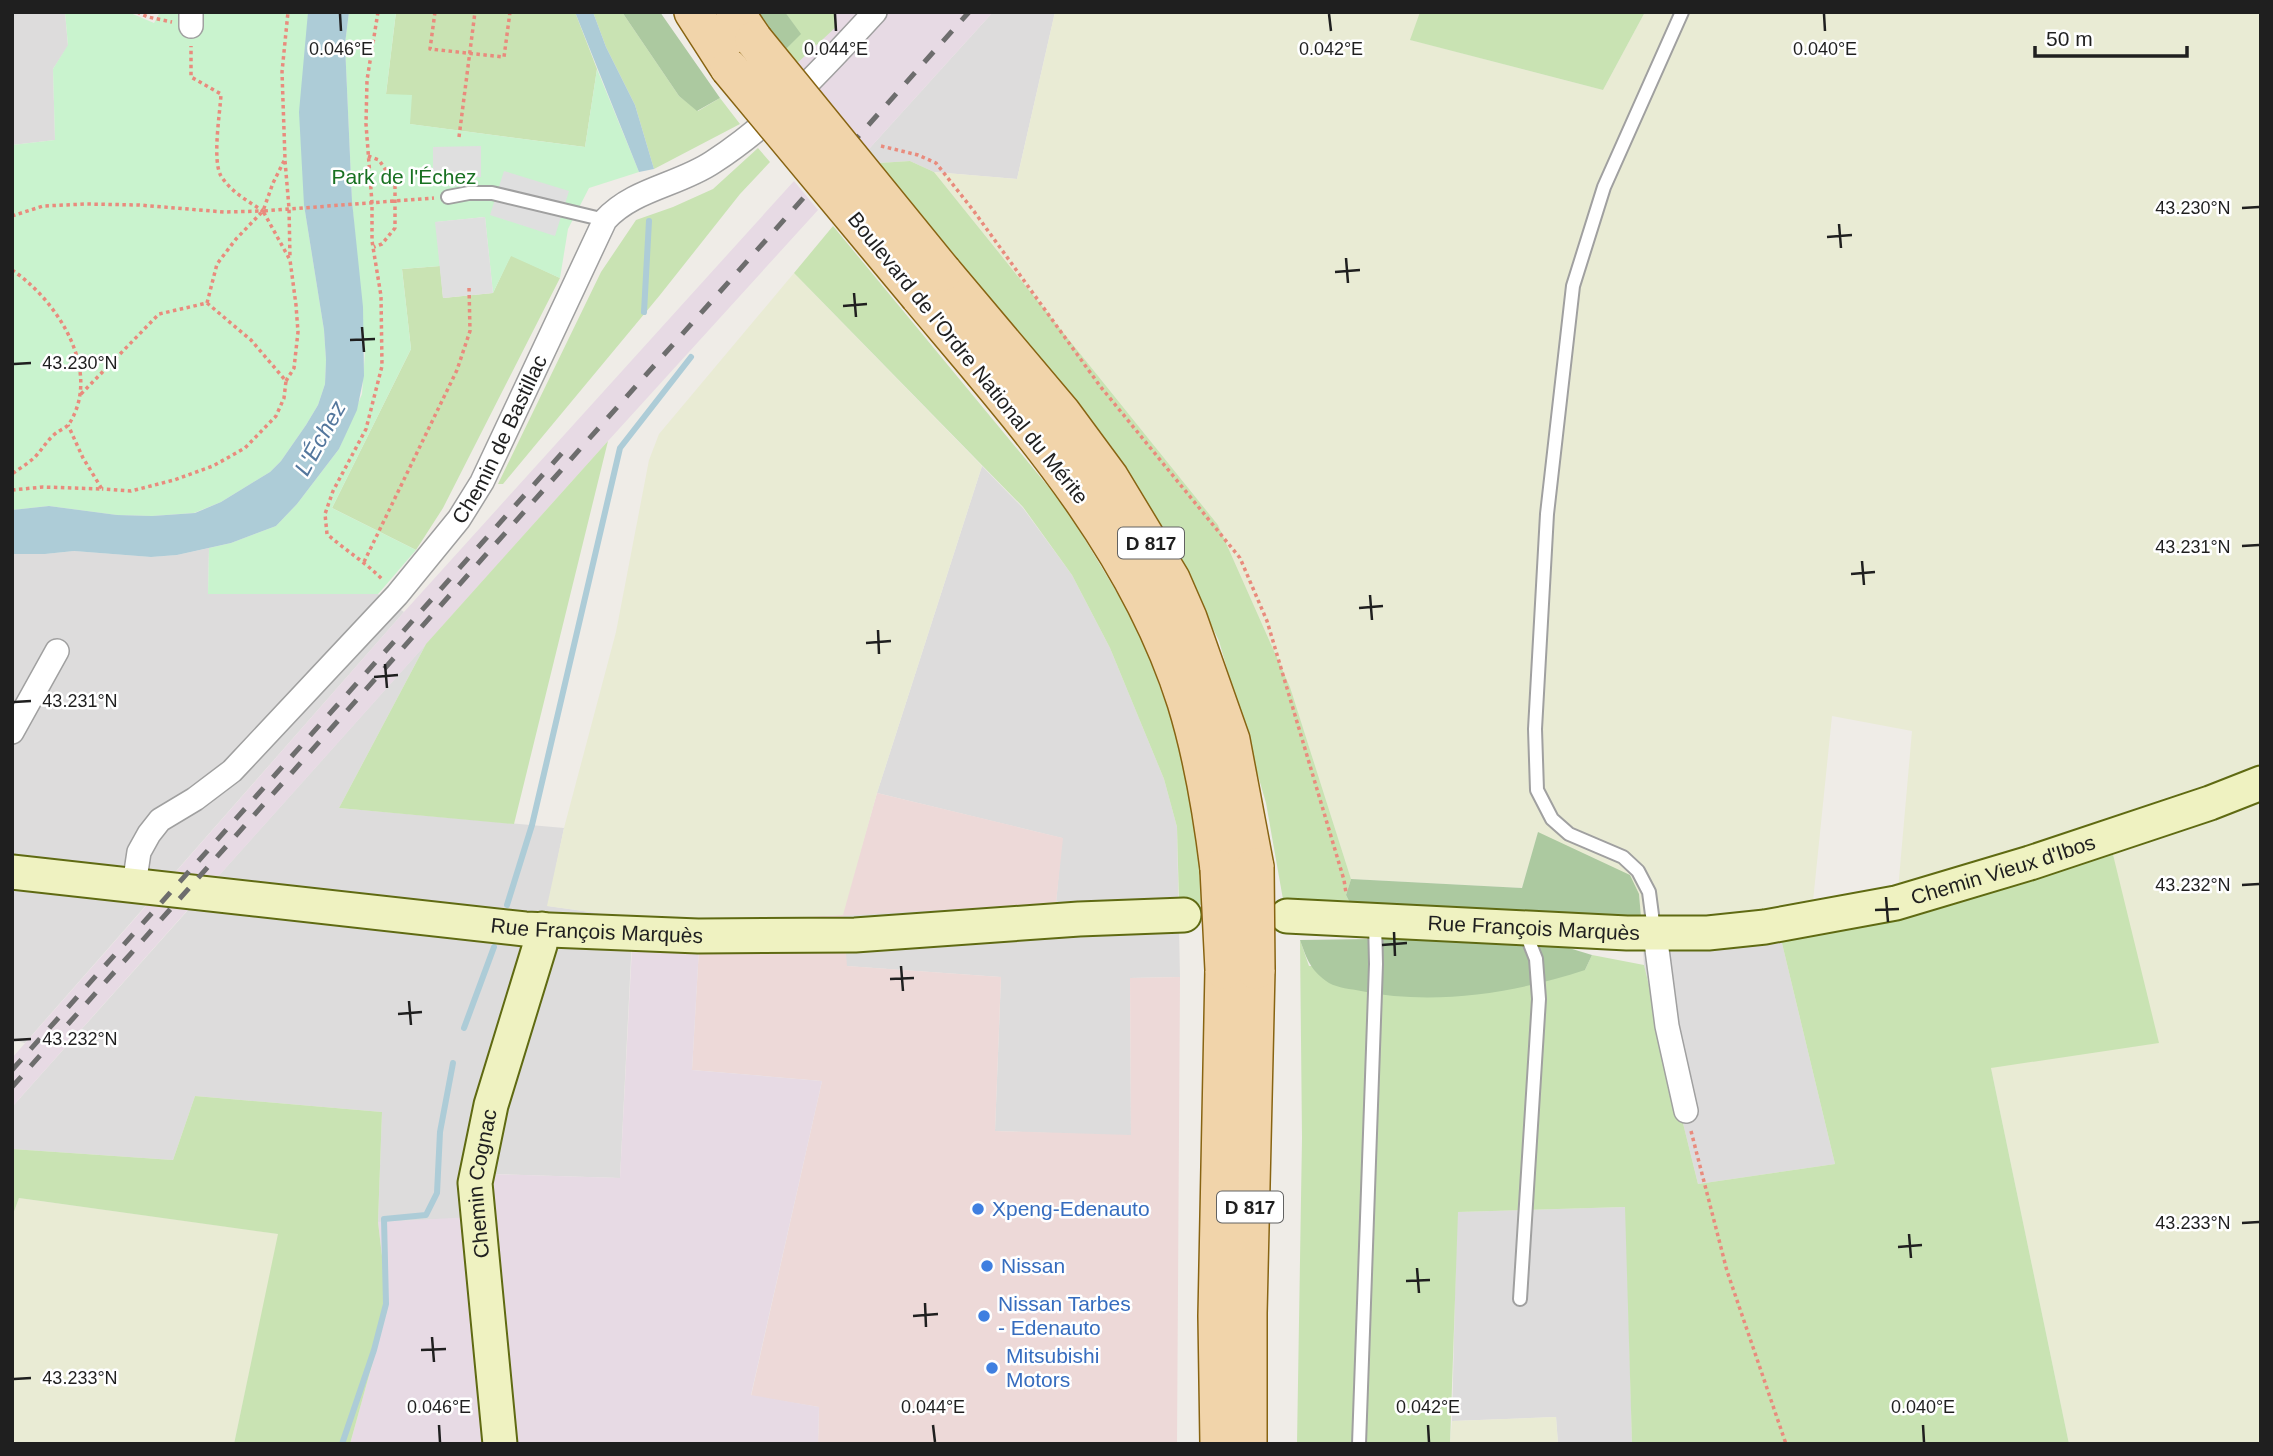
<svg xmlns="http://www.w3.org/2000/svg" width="2273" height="1456" font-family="Arial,sans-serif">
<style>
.residential{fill:#dddcdc}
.commercial{fill:#edd9d8}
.industrial{fill:#e7dae4}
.farmland{fill:#e9ebd4}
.grass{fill:#c9e3b3}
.forest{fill:#acc9a0}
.park{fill:#c9f3ce}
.parking{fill:#dfdfdf}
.water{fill:#adccd7}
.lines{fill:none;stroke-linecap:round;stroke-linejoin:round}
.stream{stroke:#adccd7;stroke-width:6}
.lane-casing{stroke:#a0a0a0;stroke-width:16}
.street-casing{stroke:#a0a0a0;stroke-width:26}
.secondary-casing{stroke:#5f6a12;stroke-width:37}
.primary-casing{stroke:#886412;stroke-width:40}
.path{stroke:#e98b7d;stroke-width:3.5;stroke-dasharray:3.5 3.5;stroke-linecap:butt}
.lane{stroke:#fff;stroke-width:12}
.street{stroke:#fff;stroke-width:23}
.secondary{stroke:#eff2c1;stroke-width:33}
.primary{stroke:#f1d4aa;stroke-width:37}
.rail{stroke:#6d6d6d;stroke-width:5;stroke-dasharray:14 14;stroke-linecap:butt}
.primary-bridge-casing{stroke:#886412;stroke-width:40;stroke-linecap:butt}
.primary-bridge{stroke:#f1d4aa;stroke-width:37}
.ticks{fill:none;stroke:#1f1f1f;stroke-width:2.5}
.shop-dot{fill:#3f7fe0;stroke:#fff;stroke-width:2.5}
.labels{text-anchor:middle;stroke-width:5;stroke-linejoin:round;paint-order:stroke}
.shield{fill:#fff;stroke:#626262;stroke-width:2}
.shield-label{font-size:19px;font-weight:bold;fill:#1f1f1f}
.park-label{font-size:21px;fill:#197122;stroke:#fff}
.street-label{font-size:21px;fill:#1f1f1f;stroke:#fff}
.shop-label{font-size:21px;fill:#366cbe;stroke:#fff;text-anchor:start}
.water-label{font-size:23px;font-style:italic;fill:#54779d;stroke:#fff}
.ticks-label{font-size:18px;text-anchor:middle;fill:#1f1f1f;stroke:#fff;stroke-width:5;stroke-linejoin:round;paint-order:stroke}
</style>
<rect width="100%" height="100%" fill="#efece7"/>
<path class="residential" d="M 12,12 L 65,12 L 68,46 L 53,69 L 55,140 L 12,145 Z
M 993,12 L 1055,12 L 1017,179 L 934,172 L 910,161 L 879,163 L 868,150 Z
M 982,466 L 1023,508 L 1072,575 L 1110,648 L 1164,779 L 1177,827 L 1180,977 L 1130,978 L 1131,1136 L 995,1131 L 1001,977 L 846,966 L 843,915 L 1056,903 L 1062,838 L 877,793 Z
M 209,548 L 208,594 L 378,594 L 404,612 L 25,1043 L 12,1040 L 12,554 L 45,554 L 74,551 L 151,557 L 177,555 Z
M 426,644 L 339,808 L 564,828 L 548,906 L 633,918 L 620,1178 L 490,1174 L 492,1217 L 378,1222 L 382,1112 L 195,1096 L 173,1160 L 12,1149 L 12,1107 Z
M 1775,914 L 1835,1164 L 1698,1184 L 1644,965 L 1641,917 Z
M 1626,1207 L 1632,1444 L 1558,1444 L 1556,1417 L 1452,1421 L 1457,1212 Z"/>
<path class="commercial" d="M 877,793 L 1063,838 L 1056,903 L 843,916 L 847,966 L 1001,977 L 995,1131 L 1131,1135 L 1130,978 L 1180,977 L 1177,1444 L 818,1444 L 819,1407 L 751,1396 L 822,1081 L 692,1070 L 699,948 L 703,922 L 842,915 Z"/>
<path class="industrial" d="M 785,12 L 993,12 L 868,150 L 839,120 L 794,66 L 800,34 Z
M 794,181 L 818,210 L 608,441 L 215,880 L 173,875 L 404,612 Z
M 153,898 L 193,904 L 12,1107 L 12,1058 Z
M 632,948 L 699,948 L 692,1070 L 822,1081 L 751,1395 L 819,1407 L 818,1444 L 350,1444 L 388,1307 L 378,1222 L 491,1216 L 489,1174 L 620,1178 Z"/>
<path class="farmland" d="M 1055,12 L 1420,12 L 1411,40 L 1603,90 L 1645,12 L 2261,12 L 2261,1444 L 2069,1444 L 1991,1068 L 1898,890 L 1912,731 L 1832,716 L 1812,911 L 1684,920 L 1641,917 L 1639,894 L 1538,833 L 1522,888 L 1351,879 L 1290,687 L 1218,525 L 934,172 L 1017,179 Z
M 794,273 L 982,466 L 877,793 L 843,915 L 703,922 L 633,918 L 547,906 L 564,828 L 616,632 L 649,460 L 659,434 Z
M 19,1198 L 279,1234 L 234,1444 L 12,1444 L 12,1217 Z
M 1556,1417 L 1558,1444 L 1450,1444 L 1452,1421 Z"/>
<path class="grass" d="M 396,12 L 575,12 L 597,69 L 585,147 L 409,124 L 386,94 Z
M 593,12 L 622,12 L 679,96 L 698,111 L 720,98 L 740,124 L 654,169 L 635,105 L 606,47 Z
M 785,12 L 835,12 L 837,26 L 794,66 L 783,52 L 800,34 Z
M 1420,12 L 1645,12 L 1603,90 L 1410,40 Z
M 758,148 L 770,162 L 740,194 L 660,295 L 503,484 L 498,484 L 601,272 L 636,220 L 673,207 L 713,189 Z
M 910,161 L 934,172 L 1218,525 L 1290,687 L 1351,879 L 1346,895 L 1353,909 L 1284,905 L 1266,803 L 1219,641 L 1170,540 L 1112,447 L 879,163 Z
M 833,226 L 1066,508 L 1140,631 L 1173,724 L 1197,830 L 1203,905 L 1179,903 L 1177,827 L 1164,779 L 1110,648 L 1072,575 L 1023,507 L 794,273 Z
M 511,255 L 560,278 L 443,508 L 416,550 L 332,508 L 411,349 L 402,269 L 440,266 L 443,298 L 493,293 Z
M 608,441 L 514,824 L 339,808 L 426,644 Z
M 2106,826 L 2159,1043 L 1991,1068 L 2069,1444 L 1632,1444 L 1625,1207 L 1458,1212 L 1450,1444 L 1297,1444 L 1302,1138 L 1300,940 L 1309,966 L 1585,970 L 1592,955 L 1644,965 L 1698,1184 L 1835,1164 L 1775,914 L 1812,911 Z
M 195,1096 L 382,1112 L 378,1222 L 388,1307 L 350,1444 L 234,1444 L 278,1234 L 19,1198 L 12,1217 L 12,1149 L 173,1160 Z"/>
<path class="forest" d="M 622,12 L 660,12 L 720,98 L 697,111 L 679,96 Z
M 754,12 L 785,12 L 801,34 L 783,52 Z
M 1538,832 L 1630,875 L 1639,894 L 1641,917 L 1624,922 L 1353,909 L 1346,895 L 1351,879 L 1522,888 Z
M 1444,938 L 1569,948 L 1592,955 L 1585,970 C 1515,993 1434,1006 1361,991 C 1351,989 1338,988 1329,983 C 1311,971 1307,960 1300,940 Z"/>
<path class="park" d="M 65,12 L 128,12 L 154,23 L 160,12 L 308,12 L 304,205 L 324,330 L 326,360 L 325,384 L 318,405 L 306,425 L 281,461 L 270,472 L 221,502 L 194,513 L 152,516 L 117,515 L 49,506 L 12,510 L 12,145 L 55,140 L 53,69 L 68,45 Z
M 349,12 L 396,12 L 386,94 L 412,95 L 410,124 L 585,147 L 597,69 L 639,172 L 589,188 L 568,229 L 560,278 L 511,256 L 493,293 L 485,217 L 436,222 L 440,266 L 402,269 L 411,349 L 332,508 L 416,550 L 378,594 L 208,594 L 209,548 L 231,543 L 276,526 L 297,504 L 339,449 L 362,394 L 365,352 L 352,201 L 345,44 Z"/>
<path class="parking" d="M 481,146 L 481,177 L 433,178 L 433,147 Z
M 504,171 L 569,191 L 555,236 L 490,215 Z
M 485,217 L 493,293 L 443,298 L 435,222 Z"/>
<path class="water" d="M 308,12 L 349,12 L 345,44 L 352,201 L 363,307 L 364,376 L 357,410 L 339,449 L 297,504 L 276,526 L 231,543 L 177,555 L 151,557 L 74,551 L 45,554 L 12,554 L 12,510 L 49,506 L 117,515 L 152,516 L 195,513 L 221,502 L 270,472 L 281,461 L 306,425 L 318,405 L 325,384 L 326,360 L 324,330 L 304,205 L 299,112 Z
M 575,12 L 593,12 L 606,47 L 635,105 L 654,169 L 639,172 Z"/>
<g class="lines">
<path class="stream" d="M 644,312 L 649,221
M 507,905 L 532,825 L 620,448 L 691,357
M 464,1028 L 494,947
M 342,1444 L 374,1350 L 386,1304 L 384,1219 L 426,1215 L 437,1193 L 440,1132 L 453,1063"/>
<g class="lane-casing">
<path id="lane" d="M 448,197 L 469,193 L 492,193 L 605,220
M 1654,930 L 1649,892 L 1638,871 L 1623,857 L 1569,834 L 1552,819 L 1537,790 L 1535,729 L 1547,514 L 1573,286 L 1604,187 L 1682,12
M 1520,1299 L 1539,999 L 1536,959 L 1525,931
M 1359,1444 L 1376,964 L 1375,921"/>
</g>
<g class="street-casing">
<g id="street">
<path d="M 191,26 L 191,12"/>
<path d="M 12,732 L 57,651"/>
<path id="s1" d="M 134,885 L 139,852 L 149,834 L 160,820 L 195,799 L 232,771 L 397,595 L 459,519 L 482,482 L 605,220 C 633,189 679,185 713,162 C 775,122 825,66 875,12"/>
<path d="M 1655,934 L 1667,1026 L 1686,1111"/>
</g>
</g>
<g class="secondary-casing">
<g id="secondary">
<path id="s2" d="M 12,872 L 525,929 L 698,936 L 855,935 L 1079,919 L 1184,915"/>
<path id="s3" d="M 1287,916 L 1627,933 L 1708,933 L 1765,927 L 1896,903 L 2030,863 L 2210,803 L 2261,783"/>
<path id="s4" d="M 500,1444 L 475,1183 L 491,1105 L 540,945 L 542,929"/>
</g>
</g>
<g class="primary-casing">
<path id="primary" d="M 693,12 L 729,68
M 735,12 L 754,40
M 943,272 L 1062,413 L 1110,478 L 1171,579 L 1188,618 L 1231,740 L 1255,867
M 919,296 C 1024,421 1136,544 1186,702 C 1203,757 1212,812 1219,869
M 1219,1444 L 1217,1316 L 1224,970
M 1248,1444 L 1248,1313 L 1256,970"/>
</g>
<path class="path" d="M 137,12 L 148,17 L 172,22
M 378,12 L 367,80 L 366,124 L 372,203 L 372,241 L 381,296 L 382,366 L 366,429 L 333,491 L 325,514 L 327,534 C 345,550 365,562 382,579
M 435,12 L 430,49 L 504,57 L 510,12
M 459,137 L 475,12
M 881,146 L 918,155 L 936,163 L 973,210 L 1100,386 L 1240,558 L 1267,621 L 1344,880 L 1346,893
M 368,156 L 379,160 L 395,184 L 395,228 L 382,244 L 374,247
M 285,161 L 289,208 L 290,258
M 12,216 L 43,206 L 86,204 L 139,205 L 224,212 L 263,211 C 248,201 231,192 221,176 C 212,160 220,114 221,94 L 191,77 L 191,46
M 12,270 C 57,300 103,371 69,424 C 66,428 60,430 56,433 C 47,440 42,450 34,458 C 27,464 19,469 12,474
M 207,303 L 217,264 L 236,239 L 263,211 L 434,198
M 286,381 L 294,368 L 298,332 L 296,305 L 290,260 L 263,211 L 273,183 L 285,159 L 282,72 L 288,12
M 81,394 L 159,314 L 207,303 L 251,340 L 286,381 L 284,398 L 276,416 L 245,448 L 213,466 L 174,480 L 131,491 L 102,489
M 12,490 L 43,487 L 102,489 L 83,458 L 68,425
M 364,562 L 457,370 L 470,331 L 469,287
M 1691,1131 L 1727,1271 L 1786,1444"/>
<use href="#lane" class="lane"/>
<use href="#street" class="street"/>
<use href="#secondary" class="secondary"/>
<use href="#primary" class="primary"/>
<path class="rail" d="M 12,1070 L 571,443
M 12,1087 L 969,12"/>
<g class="primary-bridge-casing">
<path id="primary-bridge" d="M 754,40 L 943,272
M 729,68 L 919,296
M 1255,867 L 1256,970
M 1219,869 L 1224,970"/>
</g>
<use href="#primary-bridge" class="primary-bridge"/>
</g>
<path class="ticks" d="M 340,14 L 341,31M 835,14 L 836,31M 1329,14 L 1331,31M 1824,14 L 1825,31M 2242,208 L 2259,207M 1839,224 L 1841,248M 1827,237 L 1852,235M 1346,258 L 1348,283M 1335,272 L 1360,270M 854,293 L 856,317M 843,306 L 867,304M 362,327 L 364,352M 350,340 L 375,339M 14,364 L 31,363M 2242,546 L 2259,545M 1862,561 L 1864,585M 1851,574 L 1875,572M 1370,595 L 1372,620M 1359,608 L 1383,606M 878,630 L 879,654M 866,643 L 891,641M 385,664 L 387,688M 374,677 L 398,675M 14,702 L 31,701M 2242,885 L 2259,884M 1886,897 L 1888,922M 1875,910 L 1899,909M 1394,932 L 1395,956M 1382,945 L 1407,943M 901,966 L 903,991M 890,979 L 914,978M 409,1001 L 411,1025M 398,1014 L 422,1012M 14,1040 L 31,1039M 2242,1223 L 2259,1222M 1909,1234 L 1911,1258M 1898,1247 L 1922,1245M 1417,1268 L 1419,1293M 1406,1281 L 1430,1280M 925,1303 L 926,1327M 913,1316 L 938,1314M 432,1337 L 434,1362M 421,1350 L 446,1349M 14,1379 L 31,1378M 439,1425 L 440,1442M 933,1425 L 935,1442M 1428,1425 L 1429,1442M 1923,1425 L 1924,1442"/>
<g class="shop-dot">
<circle cx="978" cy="1209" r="7"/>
<circle cx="987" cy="1266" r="7"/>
<circle cx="984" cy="1316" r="7"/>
<circle cx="992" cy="1368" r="7"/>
</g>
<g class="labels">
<g class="shield">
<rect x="1118" y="527.5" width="66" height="31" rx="5"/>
<rect x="1217" y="1191.5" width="66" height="31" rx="5"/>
</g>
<g class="shield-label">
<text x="1151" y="550">D 817</text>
<text x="1250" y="1214">D 817</text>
</g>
<g class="park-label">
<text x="404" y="184">Park de l'Échez</text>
</g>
<g class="street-label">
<text transform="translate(968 358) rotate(51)" y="7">Boulevard de l'Ordre National du Mérite</text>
<text dy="7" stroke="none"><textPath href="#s1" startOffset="588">Chemin de Bastillac</textPath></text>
<text dy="7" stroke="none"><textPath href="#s3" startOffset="724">Chemin Vieux d'Ibos</textPath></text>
<text dy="7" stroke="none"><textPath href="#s3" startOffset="247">Rue François Marquès</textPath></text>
<text dy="7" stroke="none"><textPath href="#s2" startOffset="588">Rue François Marquès</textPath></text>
<text dy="7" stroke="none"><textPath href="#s4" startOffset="262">Chemin Cognac</textPath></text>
</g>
<g class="shop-label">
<text x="992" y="1216">Xpeng-Edenauto</text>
<text x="1001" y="1273">Nissan</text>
<text x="998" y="1311">Nissan Tarbes<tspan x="998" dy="24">- Edenauto</tspan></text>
<text x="1006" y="1363">Mitsubishi<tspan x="1006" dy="24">Motors</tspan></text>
</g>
<g class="water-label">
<text transform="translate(320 438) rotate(-61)" y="8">L'Échez</text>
</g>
</g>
<g class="ticks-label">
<text x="341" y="55">0.046°E</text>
<text x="836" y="55">0.044°E</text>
<text x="1331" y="55">0.042°E</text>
<text x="1825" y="55">0.040°E</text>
<text x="2193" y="214">43.230°N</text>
<text x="80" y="369">43.230°N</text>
<text x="2193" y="553">43.231°N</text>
<text x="80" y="707">43.231°N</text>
<text x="2193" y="891">43.232°N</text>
<text x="80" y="1045">43.232°N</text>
<text x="2193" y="1229">43.233°N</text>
<text x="80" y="1384">43.233°N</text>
<text x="439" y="1413">0.046°E</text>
<text x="933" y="1413">0.044°E</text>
<text x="1428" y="1413">0.042°E</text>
<text x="1923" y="1413">0.040°E</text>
</g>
<rect width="2273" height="1456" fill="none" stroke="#1f1f1f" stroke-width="28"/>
<path d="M2035 46v10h152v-10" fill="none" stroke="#1f1f1f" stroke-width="3.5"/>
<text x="2046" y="46" font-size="21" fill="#1f1f1f" stroke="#ffffff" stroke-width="5" paint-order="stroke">50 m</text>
</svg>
